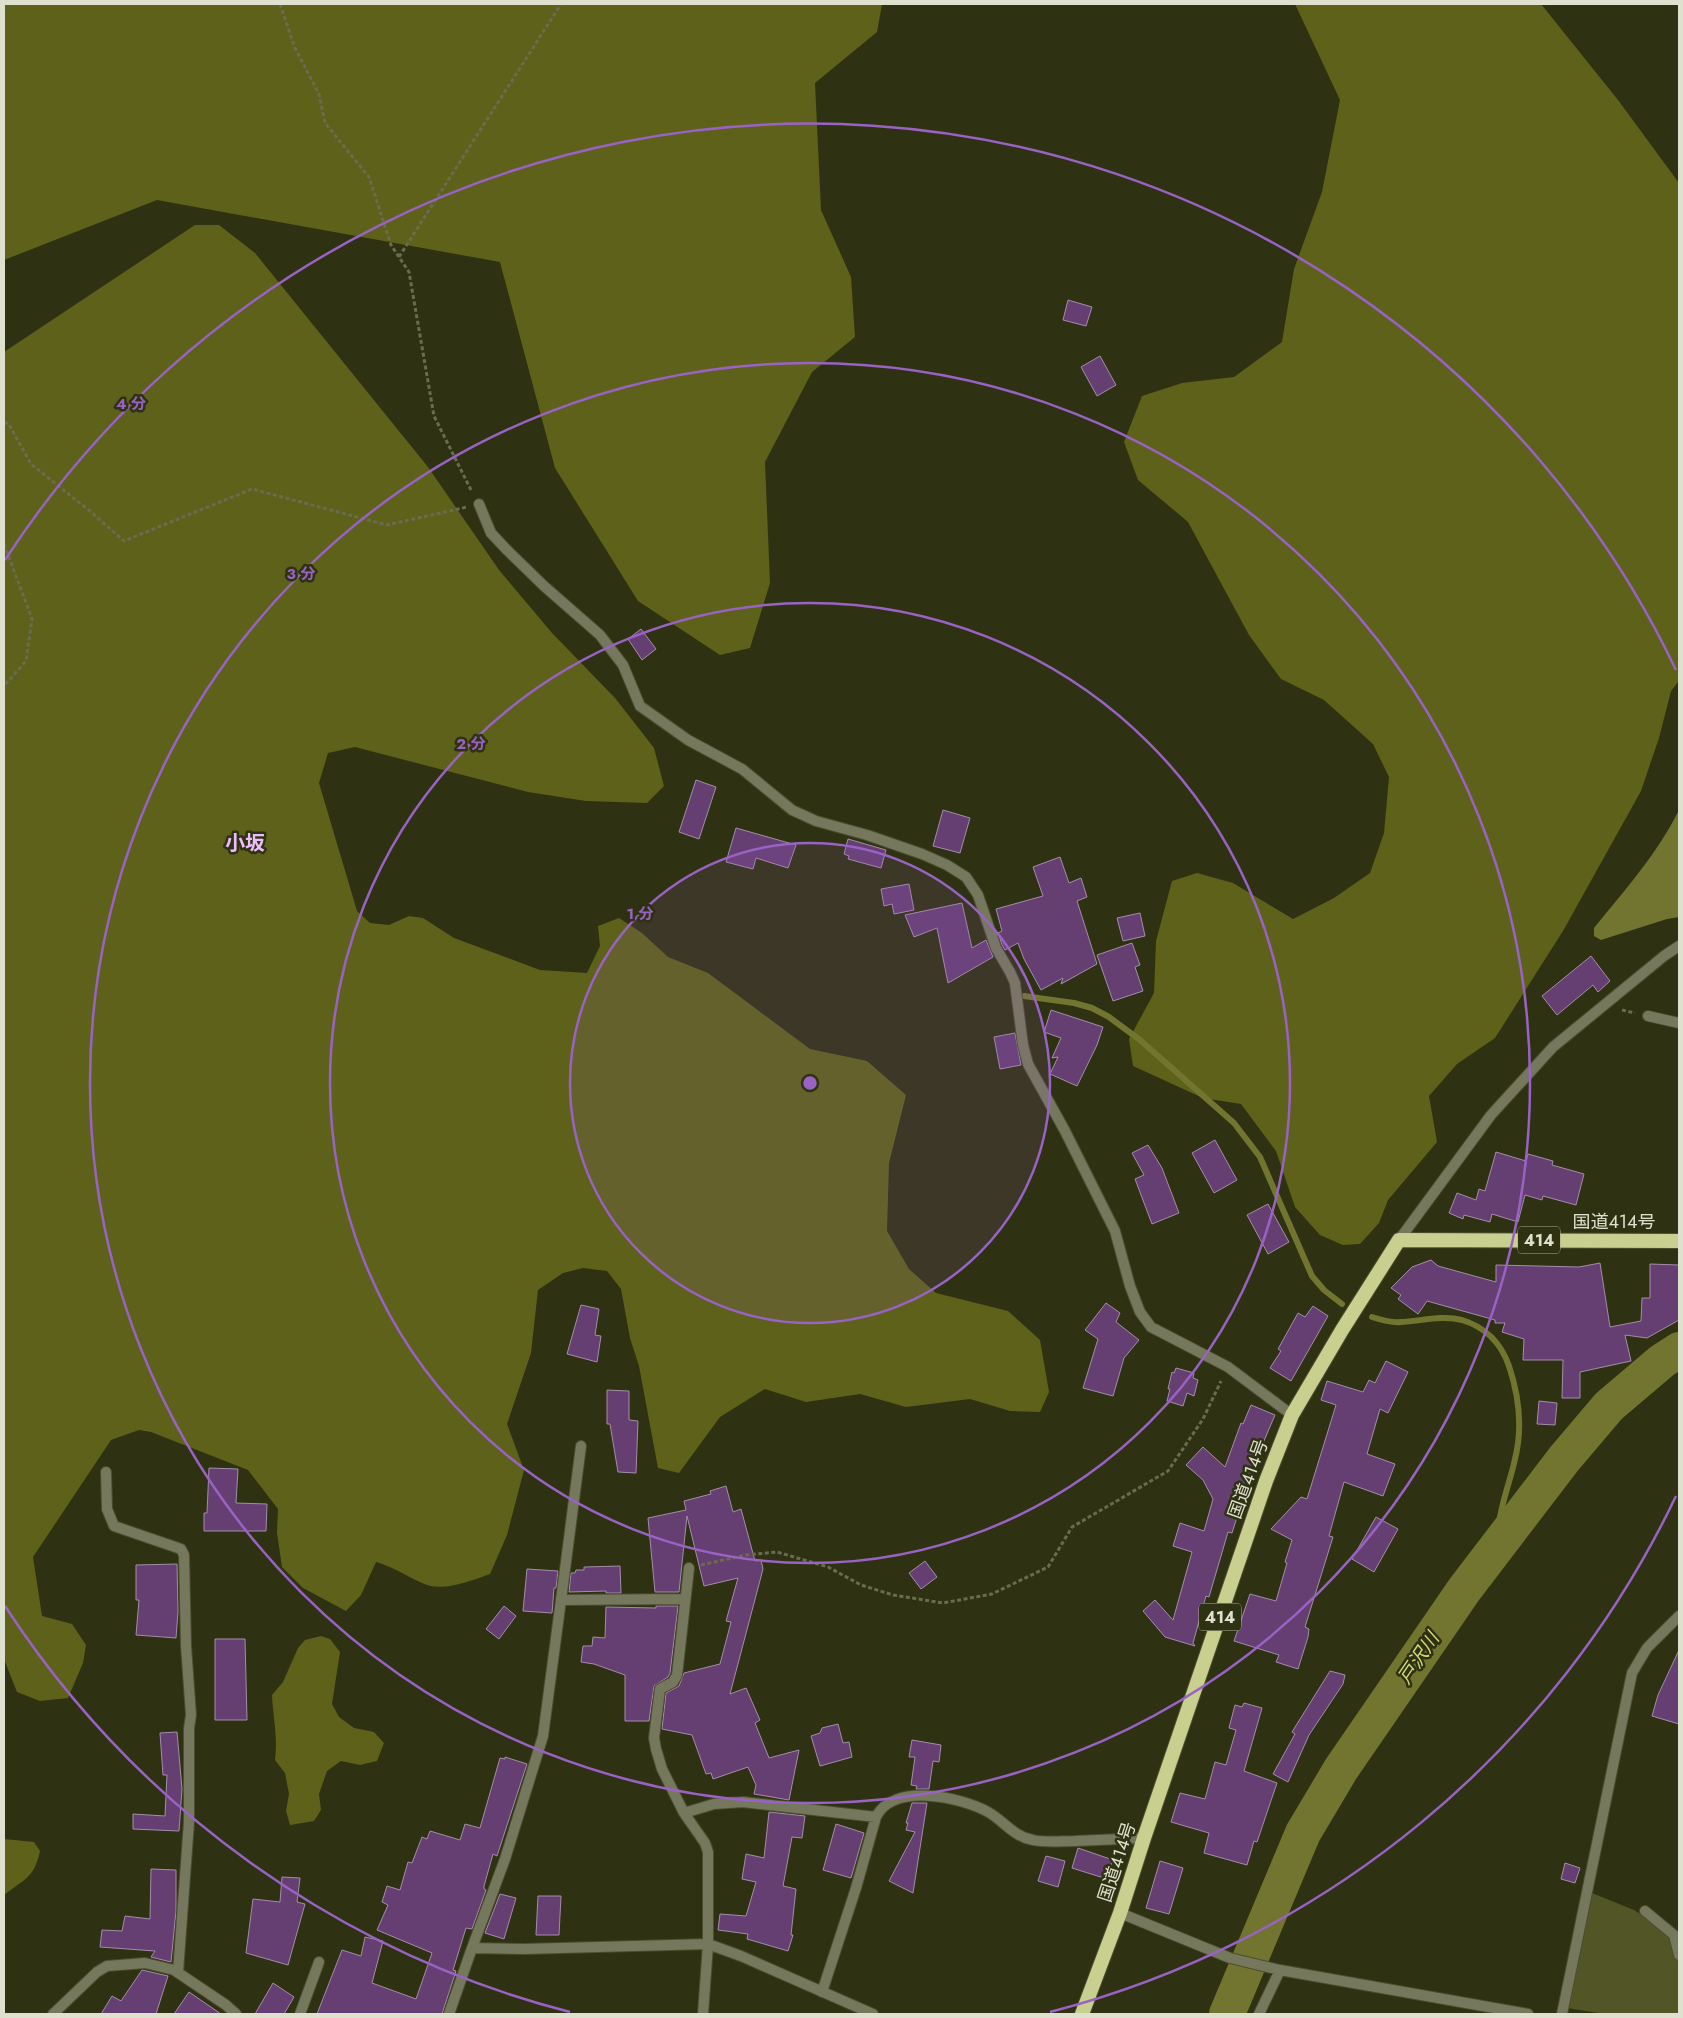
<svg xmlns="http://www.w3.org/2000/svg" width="1683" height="2018" font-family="Jost,'Noto Sans JP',sans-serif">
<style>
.green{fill:#525526}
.forest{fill:#5e6119}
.water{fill:#717530}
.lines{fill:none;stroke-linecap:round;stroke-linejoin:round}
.stream{stroke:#717530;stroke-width:6}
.river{stroke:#717530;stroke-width:36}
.building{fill:#663f72;stroke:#a38daa}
.service-casing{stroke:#4b4e30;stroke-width:12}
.minor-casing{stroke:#4b4e30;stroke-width:12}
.trunk-casing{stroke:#4b4e30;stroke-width:16}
.path{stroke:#696c51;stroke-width:3;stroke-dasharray:4 2.5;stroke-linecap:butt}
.service{stroke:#75785c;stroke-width:10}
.minor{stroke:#75785c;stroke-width:10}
.trunk{stroke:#c9cf8e;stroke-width:14}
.ring{fill:none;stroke:#9962c4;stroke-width:2.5}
.labels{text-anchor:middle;stroke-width:5;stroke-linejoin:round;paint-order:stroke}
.shield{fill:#2f3212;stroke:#aaac96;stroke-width:1}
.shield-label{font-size:16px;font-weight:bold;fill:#dee1ce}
.street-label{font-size:18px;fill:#dee1ce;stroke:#2f3212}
.water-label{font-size:19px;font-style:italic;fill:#d1d876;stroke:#2f3212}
.quarter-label{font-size:20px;font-weight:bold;fill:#edbcfb;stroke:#2f3212}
.centre{fill:#9962c4;stroke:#2f3212;stroke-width:2.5}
.ring-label{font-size:15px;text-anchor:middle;font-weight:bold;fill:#9962c4;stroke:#2f3212;stroke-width:5;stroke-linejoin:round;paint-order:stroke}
</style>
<rect width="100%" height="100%" fill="#2f3212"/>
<path class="green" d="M 1587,1891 L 1634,1910 L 1674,1935 L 1679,1956 L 1679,2014 L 1605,2014 L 1567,2008 Z"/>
<path class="forest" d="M 4,4 L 882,4 L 877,32 L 815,83 L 821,210 L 851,277 L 855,337 L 812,372 L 765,462 L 770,583 L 750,648 L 720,655 L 638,601 L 555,468 L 500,262 L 157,200 L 4,260 Z
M 1295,4 L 1541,4 L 1618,100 L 1679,183 L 1679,681 L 1671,691 L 1659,738 L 1641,791 L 1563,931 L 1495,1038 L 1457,1064 L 1429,1096 L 1437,1142 L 1388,1200 L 1379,1223 L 1360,1244 L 1343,1245 L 1320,1235 L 1295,1207 L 1276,1151 L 1241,1104 L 1203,1098 L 1133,1066 L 1129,1039 L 1154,993 L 1156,941 L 1172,881 L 1197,873 L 1233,883 L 1293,919 L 1334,898 L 1370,873 L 1384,833 L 1389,777 L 1373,744 L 1324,700 L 1281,679 L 1249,635 L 1188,522 L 1138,480 L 1124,442 L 1142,396 L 1182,383 L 1234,377 L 1282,342 L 1294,269 L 1322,192 L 1340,100 Z
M 195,225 L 219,225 L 255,253 L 428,467 L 499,570 L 552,633 L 615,698 L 654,748 L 664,786 L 647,803 L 586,801 L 528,792 L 355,747 L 328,753 L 319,783 L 357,911 L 370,923 L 389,925 L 409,916 L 423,918 L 454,938 L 540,970 L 587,973 L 600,946 L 598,926 L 619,918 L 642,933 L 668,957 L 708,973 L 810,1049 L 867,1061 L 906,1095 L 889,1163 L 887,1231 L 909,1269 L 936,1293 L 1008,1311 L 1040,1340 L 1049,1392 L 1040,1412 L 1010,1411 L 970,1399 L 906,1407 L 860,1394 L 806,1402 L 765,1389 L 720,1417 L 679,1473 L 658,1468 L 639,1366 L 630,1338 L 621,1289 L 607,1271 L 583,1268 L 563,1273 L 538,1290 L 531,1353 L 507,1424 L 524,1470 L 507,1535 L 490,1574 C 470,1581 442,1593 422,1583 C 404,1575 396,1568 376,1562 L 361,1595 L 346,1611 L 303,1588 L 282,1567 L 277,1533 L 278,1509 L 248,1470 L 151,1432 L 139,1430 L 111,1440 L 33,1557 L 42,1616 L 72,1624 L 86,1645 L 83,1663 L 68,1698 L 40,1701 L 17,1692 L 4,1659 L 4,352 Z
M 321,1636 L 330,1639 L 340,1652 L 332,1704 L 339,1717 L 354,1728 L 374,1732 L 384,1743 L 377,1761 L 360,1765 L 341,1761 L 327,1771 L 319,1794 L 321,1810 L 314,1821 L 290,1825 L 286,1811 L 289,1794 L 285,1773 L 275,1760 C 278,1738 273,1717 272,1695 L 283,1682 L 298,1648 L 305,1640 Z
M 4,1839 L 34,1842 L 40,1851 C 34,1879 24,1879 4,1895 Z"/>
<path class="water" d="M 1679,810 L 1679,917 L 1667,919 L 1601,940 L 1594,936 L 1594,928 C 1625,890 1657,854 1679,810 Z"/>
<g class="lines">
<path class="stream" d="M 1024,996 L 1074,1003 L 1092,1008 L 1109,1017 L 1140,1040 L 1234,1123 L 1260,1157 L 1312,1276 L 1324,1290 L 1342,1304
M 1372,1317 C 1381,1320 1391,1323 1401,1322 C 1421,1321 1442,1315 1462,1320 C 1485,1327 1501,1343 1509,1366 C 1519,1396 1523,1427 1515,1459 C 1511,1479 1500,1506 1499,1526 C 1499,1532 1500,1538 1500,1545"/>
<path class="river" d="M 1227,2014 L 1303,1833 L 1341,1769 L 1464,1590 L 1564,1459 L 1609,1406 L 1662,1361 L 1679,1350"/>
</g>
<path class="building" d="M 1068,300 L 1092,307 L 1086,326 L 1063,320 Z
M 1100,356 L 1116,385 L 1097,396 L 1081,367 Z
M 641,629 L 656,649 L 642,660 L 628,639 Z
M 696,780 L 716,787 L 699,839 L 679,832 Z
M 943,810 L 970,818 L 960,853 L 933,846 Z
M 736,828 L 796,845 L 788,868 L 756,858 L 753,869 L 726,862 Z
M 848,839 L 886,850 L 881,868 L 848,859 L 849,856 L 844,854 Z
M 1060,857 L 1069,883 L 1081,878 L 1087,897 L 1077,901 L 1097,964 L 1061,984 L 1063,978 L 1041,990 L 1024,959 L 1018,943 L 1005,950 L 1002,945 L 998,933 L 1002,931 L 996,909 L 1043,896 L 1033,867 Z
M 909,884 L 914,910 L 894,914 L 892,904 L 884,906 L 881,889 Z
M 962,903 L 972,948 L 986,940 L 993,957 L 948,983 L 937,928 L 914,937 L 905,915 Z
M 1140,913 L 1145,936 L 1123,941 L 1117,918 Z
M 1132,943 L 1140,965 L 1135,967 L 1143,991 L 1113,1001 L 1097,955 Z
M 1591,956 L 1610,981 L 1598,992 L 1593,985 L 1557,1015 L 1542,996 Z
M 1051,1010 L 1103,1027 L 1097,1045 L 1077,1086 L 1050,1074 L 1058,1057 L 1052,1058 L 1061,1038 L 1044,1032 Z
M 1015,1033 L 1021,1065 L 1000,1069 L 994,1037 Z
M 1215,1140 L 1237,1180 L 1214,1193 L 1192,1153 Z
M 1148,1145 L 1162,1168 L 1179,1213 L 1152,1224 L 1135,1179 L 1144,1175 L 1132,1153 Z
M 1496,1152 L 1526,1161 L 1528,1154 L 1553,1161 L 1552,1165 L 1584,1174 L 1576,1205 L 1543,1196 L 1542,1200 L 1525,1195 L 1518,1222 L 1492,1214 L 1490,1222 L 1464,1215 L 1463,1219 L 1449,1213 L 1457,1193 L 1476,1200 L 1479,1189 L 1485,1191 Z
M 1268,1204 L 1289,1242 L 1268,1254 L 1247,1215 Z
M 1431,1260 L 1438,1266 L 1496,1282 L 1496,1265 L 1579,1267 L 1600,1263 L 1610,1327 L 1641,1321 L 1642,1298 L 1650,1298 L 1650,1264 L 1679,1265 L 1679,1320 L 1647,1338 L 1625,1335 L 1631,1361 L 1580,1372 L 1580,1398 L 1562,1398 L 1563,1360 L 1523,1360 L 1524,1339 L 1502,1332 L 1505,1323 L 1495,1323 L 1495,1320 L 1427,1301 L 1418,1314 L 1398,1299 L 1401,1295 L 1391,1288 L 1412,1267 Z
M 1106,1303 L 1120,1313 L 1116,1322 L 1139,1340 L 1124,1358 L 1113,1396 L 1083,1388 L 1098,1339 L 1085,1330 Z
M 581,1305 L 599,1309 L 595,1335 L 601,1336 L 597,1362 L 567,1354 Z
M 1313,1306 L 1328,1316 L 1291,1381 L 1270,1368 L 1281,1351 L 1278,1349 L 1298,1313 L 1305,1317 Z
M 1386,1361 L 1408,1372 L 1388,1413 L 1380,1409 L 1367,1454 L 1395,1464 L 1383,1496 L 1344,1482 L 1329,1536 L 1333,1537 L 1305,1627 L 1309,1629 L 1308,1637 L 1298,1669 L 1276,1662 L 1279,1655 L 1234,1641 L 1250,1594 L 1276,1601 L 1287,1563 L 1285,1562 L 1292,1540 L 1271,1529 L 1301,1497 L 1307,1499 L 1336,1405 L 1321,1400 L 1327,1381 L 1363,1392 L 1369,1380 L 1375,1383 Z
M 1176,1368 L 1194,1373 L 1193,1378 L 1198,1380 L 1194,1396 L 1187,1393 L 1183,1406 L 1167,1401 L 1170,1389 L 1168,1389 L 1172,1372 L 1174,1373 Z
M 607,1390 L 629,1391 L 629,1420 L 638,1421 L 636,1473 L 618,1472 L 610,1424 L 607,1424 Z
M 1539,1401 L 1557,1403 L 1555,1425 L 1537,1424 Z
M 1251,1405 L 1275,1415 L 1252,1469 L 1232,1533 L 1228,1532 L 1209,1597 L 1206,1596 L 1193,1643 L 1195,1646 L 1165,1637 L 1143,1611 L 1155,1600 L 1173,1620 L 1192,1552 L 1173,1546 L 1180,1523 L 1204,1531 L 1213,1499 L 1203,1480 L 1186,1465 L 1203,1447 L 1225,1467 L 1241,1423 L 1243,1424 Z
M 209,1468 L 238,1469 L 236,1503 L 267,1504 L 266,1531 L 204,1531 L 204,1513 L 207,1513 Z
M 726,1486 L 733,1512 L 741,1509 L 755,1561 L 761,1560 L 763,1569 L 730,1694 L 746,1688 L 760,1720 L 755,1723 L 769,1758 L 799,1750 L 789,1800 L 754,1794 L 756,1785 L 748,1767 L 713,1779 L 711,1773 L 706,1774 L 692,1735 L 662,1729 L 666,1693 L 679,1686 L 684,1673 L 720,1664 L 730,1626 L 731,1622 L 726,1621 L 738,1578 L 704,1586 L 687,1516 L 679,1592 L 655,1592 L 648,1518 L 686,1510 L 684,1501 L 711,1494 L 710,1491 Z
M 1376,1517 L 1398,1529 L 1374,1572 L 1352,1559 Z
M 925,1561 L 937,1577 L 921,1589 L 909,1573 Z
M 177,1564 L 178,1612 L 176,1638 L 136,1635 L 139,1600 L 136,1600 L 136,1565 Z
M 620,1566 L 621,1593 L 606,1593 L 606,1591 L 569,1592 L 571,1573 L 575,1573 L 576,1570 L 584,1570 L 584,1567 Z
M 527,1569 L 558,1571 L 556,1588 L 554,1588 L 552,1613 L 523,1611 Z
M 504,1606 L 516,1616 L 499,1639 L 486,1629 Z
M 656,1606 L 678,1606 L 670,1673 L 668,1677 L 654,1686 L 649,1721 L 625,1721 L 625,1675 L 594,1664 L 581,1662 L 583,1646 L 592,1646 L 593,1637 L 605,1638 L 606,1607 L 656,1608 Z
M 215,1639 L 245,1639 L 247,1720 L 215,1720 Z
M 1679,1650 L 1679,1724 L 1652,1716 L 1658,1695 Z
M 1330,1671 L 1345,1675 L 1343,1684 L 1309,1735 L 1288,1782 L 1273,1774 L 1295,1734 L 1292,1732 Z
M 1244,1703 L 1262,1708 L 1244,1771 L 1277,1783 L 1257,1842 L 1254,1841 L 1247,1865 L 1204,1853 L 1209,1833 L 1171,1822 L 1180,1793 L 1205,1799 L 1215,1762 L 1226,1765 L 1236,1730 L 1229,1728 L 1235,1705 L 1242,1707 Z
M 838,1724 L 843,1743 L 849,1742 L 852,1757 L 820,1766 L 811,1736 L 820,1733 L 822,1728 Z
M 177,1732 L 182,1789 L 179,1831 L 133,1829 L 133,1814 L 165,1816 L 167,1775 L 163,1775 L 160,1733 Z
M 912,1740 L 941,1745 L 939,1762 L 933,1761 L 929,1789 L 916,1789 L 917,1786 L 911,1785 L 915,1757 L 909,1757 Z
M 505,1757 L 527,1764 L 497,1856 L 493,1854 L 484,1886 L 484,1889 L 486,1890 L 472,1929 L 466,1928 L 453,1970 L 456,1971 L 442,2014 L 317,2014 L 342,1950 L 361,1956 L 365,1937 L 383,1941 L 372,1983 L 416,1999 L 432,1953 L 377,1930 L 388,1905 L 382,1902 L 387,1886 L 400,1890 L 408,1862 L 412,1863 L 422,1837 L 427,1839 L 430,1831 L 460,1840 L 465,1824 L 480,1828 L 500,1758 L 505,1759 Z
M 912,1803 L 927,1803 L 913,1893 L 889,1881 L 915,1832 L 906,1830 L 908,1823 L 906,1823 Z
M 769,1812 L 805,1816 L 802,1838 L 792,1837 L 783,1886 L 796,1889 L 791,1935 L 793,1935 L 788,1951 L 747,1939 L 748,1934 L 718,1930 L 720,1914 L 746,1916 L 756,1882 L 742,1879 L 746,1854 L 764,1858 Z
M 836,1824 L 864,1833 L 851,1878 L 823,1870 Z
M 1078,1848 L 1113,1860 L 1107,1879 L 1072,1868 Z
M 1046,1856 L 1065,1861 L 1058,1887 L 1038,1881 Z
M 1160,1861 L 1183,1868 L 1169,1914 L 1146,1908 Z
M 1565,1863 L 1580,1868 L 1575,1883 L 1561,1879 Z
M 151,1869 L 176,1870 L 176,1911 L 171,1962 L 151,1957 L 155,1951 L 100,1947 L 102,1930 L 122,1931 L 125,1916 L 150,1919 Z
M 282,1877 L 300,1878 L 297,1902 L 305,1904 L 288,1965 L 246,1953 L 253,1899 L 280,1902 Z
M 500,1894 L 516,1898 L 504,1939 L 485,1933 Z
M 538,1896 L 561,1896 L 559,1935 L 536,1935 Z
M 142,1970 L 168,1976 L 156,2014 L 101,2014 L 112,1996 L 121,2001 Z
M 273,1983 L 294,1997 L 284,2014 L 255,2014 Z
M 189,1992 L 221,2014 L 174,2014 Z"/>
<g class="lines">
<g class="service-casing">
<path id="service" d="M 106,1472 L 107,1509 L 114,1526 L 181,1549 L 184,1555 L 186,1646 L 191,1715 L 189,1728 L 189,1822 L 178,1972
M 561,1600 L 581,1446
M 1645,1911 L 1674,1935 L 1679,1955
M 300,2014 L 319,1962"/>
</g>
<g class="minor-casing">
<path id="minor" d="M 479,504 L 491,533 L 507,550 L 544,586 L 600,635 L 623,665 L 640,706 L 688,740 L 742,769 L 792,810 L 816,821 L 867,835 L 922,854 L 947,865 L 966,877 L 978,895 L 996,948 L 1010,972 L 1015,983 L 1023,1045 L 1028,1064 L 1065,1131 L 1115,1231 L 1130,1286 L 1140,1312 L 1151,1327 L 1228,1367 L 1292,1415
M 1648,1016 L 1679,1023
M 1399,1240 L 1491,1115 L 1553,1047 L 1664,956 L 1679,946
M 689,1568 L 677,1675 L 673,1682 L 660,1689 L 654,1738 L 656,1749 L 662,1769 L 684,1813 L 705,1843 L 708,1852 L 708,1944 L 703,2014
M 684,1599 L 561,1600 L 543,1736 L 505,1859 L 472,1948 L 524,1949 L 708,1944 L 741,1956 L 873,2014
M 684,1813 L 714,1804 L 743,1802 L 876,1817 C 893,1782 961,1797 988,1812 C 1004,1821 1014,1837 1033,1840 C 1046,1843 1061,1841 1075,1841 C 1098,1840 1121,1839 1144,1838
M 1120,1913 L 1230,1958 L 1280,1970 L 1528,2014
M 822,1992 L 856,1888 L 876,1817
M 53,2014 L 97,1972 L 107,1966 L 145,1963 L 174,1970 L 226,2005 L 236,2014
M 449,2014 L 472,1948
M 1259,2014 L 1280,1970
M 1562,2014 L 1632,1673 L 1647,1648 L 1679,1616"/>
</g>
<g class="trunk-casing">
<path id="trunk" d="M 1082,2014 L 1120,1913 L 1144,1838 L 1266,1481 L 1292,1415 L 1342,1330 L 1399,1240 L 1679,1241"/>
</g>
<path class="path" d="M 280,4 L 295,48 L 319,94 L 325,123 L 369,177 L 391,245 L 409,272 L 434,416 L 472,492
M 399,257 L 561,4
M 4,423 L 8,423 L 31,464 L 91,512 L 124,541 L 252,489 L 387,525 L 467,507
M 4,544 L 32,619 L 26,661 L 4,686
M 1622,1010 L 1635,1013
M 701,1565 L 746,1555 L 777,1552 L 828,1567 L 861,1585 L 893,1595 L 943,1603 L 992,1594 L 1048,1567 L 1072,1527 L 1168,1471 L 1203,1419 L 1221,1381"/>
<use href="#service" class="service"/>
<use href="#minor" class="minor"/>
<use href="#trunk" class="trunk"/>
</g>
<circle cx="810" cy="1083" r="240" fill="#9962c4" fill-opacity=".12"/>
<g class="ring">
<circle cx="810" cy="1083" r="240"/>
<circle cx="810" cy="1083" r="480"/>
<circle cx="810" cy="1083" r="720"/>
<path d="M1676 1496A960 960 0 0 1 1050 2012M570 2012A960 960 0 0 1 5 1606M5 560A960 960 0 0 1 1676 670"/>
</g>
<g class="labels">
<g class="shield">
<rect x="1518" y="1226.5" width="42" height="27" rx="4"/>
<rect x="1199" y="1603.5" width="42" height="27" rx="4"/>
</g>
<g class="shield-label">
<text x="1539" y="1246">414</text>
<text x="1220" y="1623">414</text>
</g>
<g class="street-label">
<text x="1614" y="1228">国道414号</text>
<text transform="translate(1248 1479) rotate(-70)" y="6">国道414号</text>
<text transform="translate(1117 1862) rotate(-72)" y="6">国道414号</text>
</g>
<g class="water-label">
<text transform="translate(1418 1658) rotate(-56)" y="7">戸沢川</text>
</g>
<g class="quarter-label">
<text x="245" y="850">小坂</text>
</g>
</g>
<circle cx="810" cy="1083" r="8" class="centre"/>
<g class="ring-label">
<text x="131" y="409">4 分</text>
<text x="301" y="579">3 分</text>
<text x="471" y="749">2 分</text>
<text x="640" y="919">1 分</text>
</g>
<rect width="1683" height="2018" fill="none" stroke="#dee1ce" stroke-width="10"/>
</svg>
